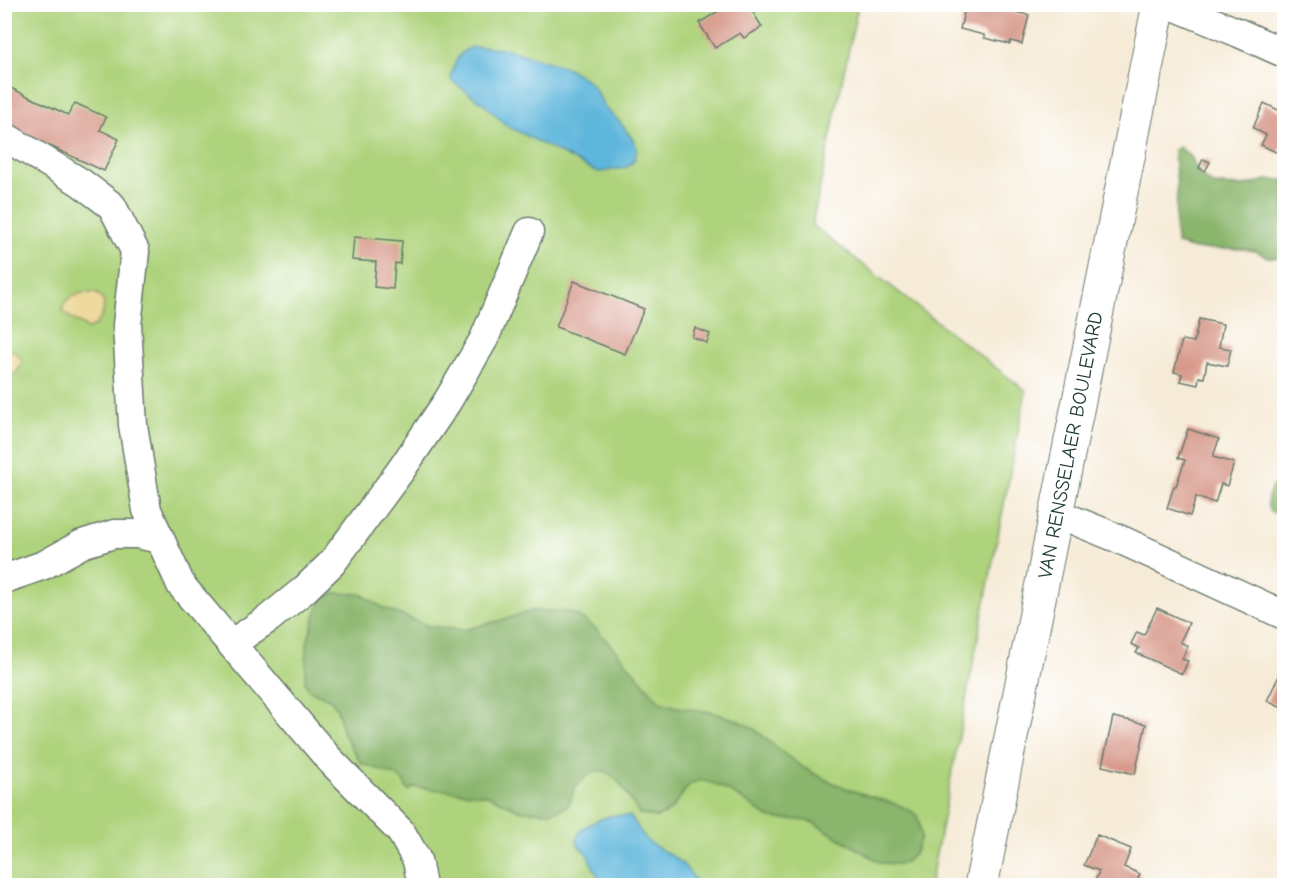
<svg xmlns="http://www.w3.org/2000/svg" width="1289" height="890" font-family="'Comic Neue',sans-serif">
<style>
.green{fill:#aed37c;stroke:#668858;stroke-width:1.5}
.forest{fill:#8ab56c;stroke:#547950;stroke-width:1.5}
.sand{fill:#eeda9e;stroke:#868c69;stroke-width:1.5}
.water{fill:#5db6db;stroke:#3e7a88;stroke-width:1.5}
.building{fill:#d7998a}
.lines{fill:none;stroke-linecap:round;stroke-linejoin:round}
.minor-casing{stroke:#6a7a6d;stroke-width:31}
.major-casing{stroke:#6a7a6d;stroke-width:35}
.minor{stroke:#fff;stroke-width:28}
.major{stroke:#fff;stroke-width:33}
.labels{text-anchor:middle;stroke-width:4.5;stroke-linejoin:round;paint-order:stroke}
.street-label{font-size:20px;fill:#1f3d34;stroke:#fff}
</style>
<rect width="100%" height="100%" fill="#fff"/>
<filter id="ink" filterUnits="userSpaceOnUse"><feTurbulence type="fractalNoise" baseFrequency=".0167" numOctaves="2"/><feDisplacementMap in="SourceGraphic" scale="12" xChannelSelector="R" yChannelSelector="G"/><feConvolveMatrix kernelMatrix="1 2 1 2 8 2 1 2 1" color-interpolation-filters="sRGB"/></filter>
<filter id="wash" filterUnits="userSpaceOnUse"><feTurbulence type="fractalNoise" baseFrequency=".008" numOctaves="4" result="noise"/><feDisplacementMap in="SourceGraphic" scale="24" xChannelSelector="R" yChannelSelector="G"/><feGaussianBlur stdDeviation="1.35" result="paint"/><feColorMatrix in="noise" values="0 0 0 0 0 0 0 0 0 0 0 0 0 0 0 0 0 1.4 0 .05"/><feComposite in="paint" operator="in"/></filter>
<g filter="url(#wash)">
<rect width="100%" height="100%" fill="#f6ebd7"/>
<path class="green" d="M 5,5 L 858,5 L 812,225 L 1026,391 L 930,885 L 5,886 Z"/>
<path class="forest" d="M 1179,147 L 1189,155 L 1200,175 L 1214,185 L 1244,186 L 1267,180 L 1284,180 L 1284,258 L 1268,257 L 1255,251 L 1242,249 L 1194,249 L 1177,244 C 1173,225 1177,208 1177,189 C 1177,176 1174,163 1174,150 Z
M 1284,475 L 1284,514 L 1270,512 C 1263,497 1272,484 1284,475 Z
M 335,593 L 361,594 L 383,608 L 429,626 L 464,630 L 498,621 L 532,611 L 566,611 L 580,617 L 595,628 L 619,654 L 660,702 L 677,707 L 711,712 L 737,720 L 753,728 L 783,753 L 804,768 L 826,780 L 851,790 L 901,806 L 916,814 L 919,821 L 921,838 L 914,854 L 907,861 L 899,864 L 881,863 L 814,823 C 799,817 784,822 768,817 C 751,806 722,783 703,781 C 682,778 680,813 657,817 C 652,817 644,814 639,814 L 619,782 L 605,771 L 595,771 L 588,775 L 575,787 L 569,804 L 562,809 L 551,812 L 522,811 L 487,795 L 415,787 L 408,791 L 404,782 L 397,776 L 361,763 L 342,732 L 339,715 L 336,707 L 331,700 L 309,690 L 305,683 L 307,643 L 319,604 L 326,596 Z"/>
<path class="sand" d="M 82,293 C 87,293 92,292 97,294 C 112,303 100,327 87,329 C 82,323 77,322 71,318 C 52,306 70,297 82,293 Z
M 4,349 C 14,351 19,353 22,363 L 16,374 L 5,376 Z"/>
<path class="water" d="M 473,47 L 487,47 L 506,49 L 568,68 L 586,79 L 593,86 L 606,109 L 620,122 L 633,140 L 637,148 L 634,161 L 627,167 L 623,168 L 600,172 L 595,171 L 507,126 L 484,104 L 452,81 L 451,78 C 453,64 458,51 473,47 Z
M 615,815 L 630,816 L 647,841 L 677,859 L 683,864 L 699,885 L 604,885 C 595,874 594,869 588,856 C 585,850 577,847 577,841 C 575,827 604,817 615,815 Z"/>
<g id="blocks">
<path class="building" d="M 730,4 L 748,4 L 762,27 L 744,38 L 740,33 L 715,48 L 699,23 Z
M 966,4 L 997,4 L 997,8 L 1029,15 L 1022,44 L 1011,41 L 1010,44 L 984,38 L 984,35 L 960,29 Z
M 4,85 L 68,115 L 75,103 L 106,117 L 100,130 L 119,139 L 104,171 L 4,125 Z
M 1264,103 L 1284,113 L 1284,143 L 1283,142 L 1278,153 L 1261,145 L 1266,135 L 1253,128 Z
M 1203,159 L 1210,162 L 1205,171 L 1199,168 Z
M 354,237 L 402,241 L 400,264 L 395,263 L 393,289 L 374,287 L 376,262 L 352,260 Z
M 574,281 L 644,309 L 625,354 L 556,327 Z
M 1199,319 L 1223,324 L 1219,347 L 1231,349 L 1227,366 L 1207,362 L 1204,378 L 1199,377 L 1198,385 L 1180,381 L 1182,374 L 1174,372 L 1182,340 L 1194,342 Z
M 695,328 L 710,334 L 707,343 L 692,337 Z
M 1188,429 L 1219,439 L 1213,457 L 1234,463 L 1227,486 L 1221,484 L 1215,503 L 1196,497 L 1190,516 L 1167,508 L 1174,486 L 1176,486 L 1185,460 L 1178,458 Z
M 1157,608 L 1189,623 L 1180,642 L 1188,646 L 1182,659 L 1188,661 L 1182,674 L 1136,653 L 1139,648 L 1131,644 L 1137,632 L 1144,635 Z
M 1284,665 L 1284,709 L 1267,701 Z
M 1113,717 L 1146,724 L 1135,774 L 1102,766 Z
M 1097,835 L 1131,849 L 1124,867 L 1140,874 L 1135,886 L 1103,886 L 1095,882 L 1099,871 L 1084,865 Z"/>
</g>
</g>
<g filter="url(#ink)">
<use href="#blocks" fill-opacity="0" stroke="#6a7a6d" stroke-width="1.5"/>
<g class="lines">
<g class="minor-casing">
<path id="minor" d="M 1169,4 L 1239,33 L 1284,53
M 4,136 L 80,182 L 112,206 L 135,251 L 127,325 L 133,425 L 147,510 L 181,585 L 329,759 L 401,832 L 417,860 L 422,886
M 1056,513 L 1117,538 L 1284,615
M 4,579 L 44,565 L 82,544 L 114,534 L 137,534 L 160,539
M 231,644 L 268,619 L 304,590 L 332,563 L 401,470 L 447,402 L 484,339 L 529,232"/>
</g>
<g class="major-casing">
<path id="major" d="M 981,886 L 1159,4"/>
</g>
<use href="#minor" class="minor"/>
<use href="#major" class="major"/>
</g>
</g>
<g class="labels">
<g class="street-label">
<text transform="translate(1070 445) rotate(-79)" y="7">VAN RENSSELAER BOULEVARD</text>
</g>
</g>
<rect width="1289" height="890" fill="none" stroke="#fff" stroke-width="24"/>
</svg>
